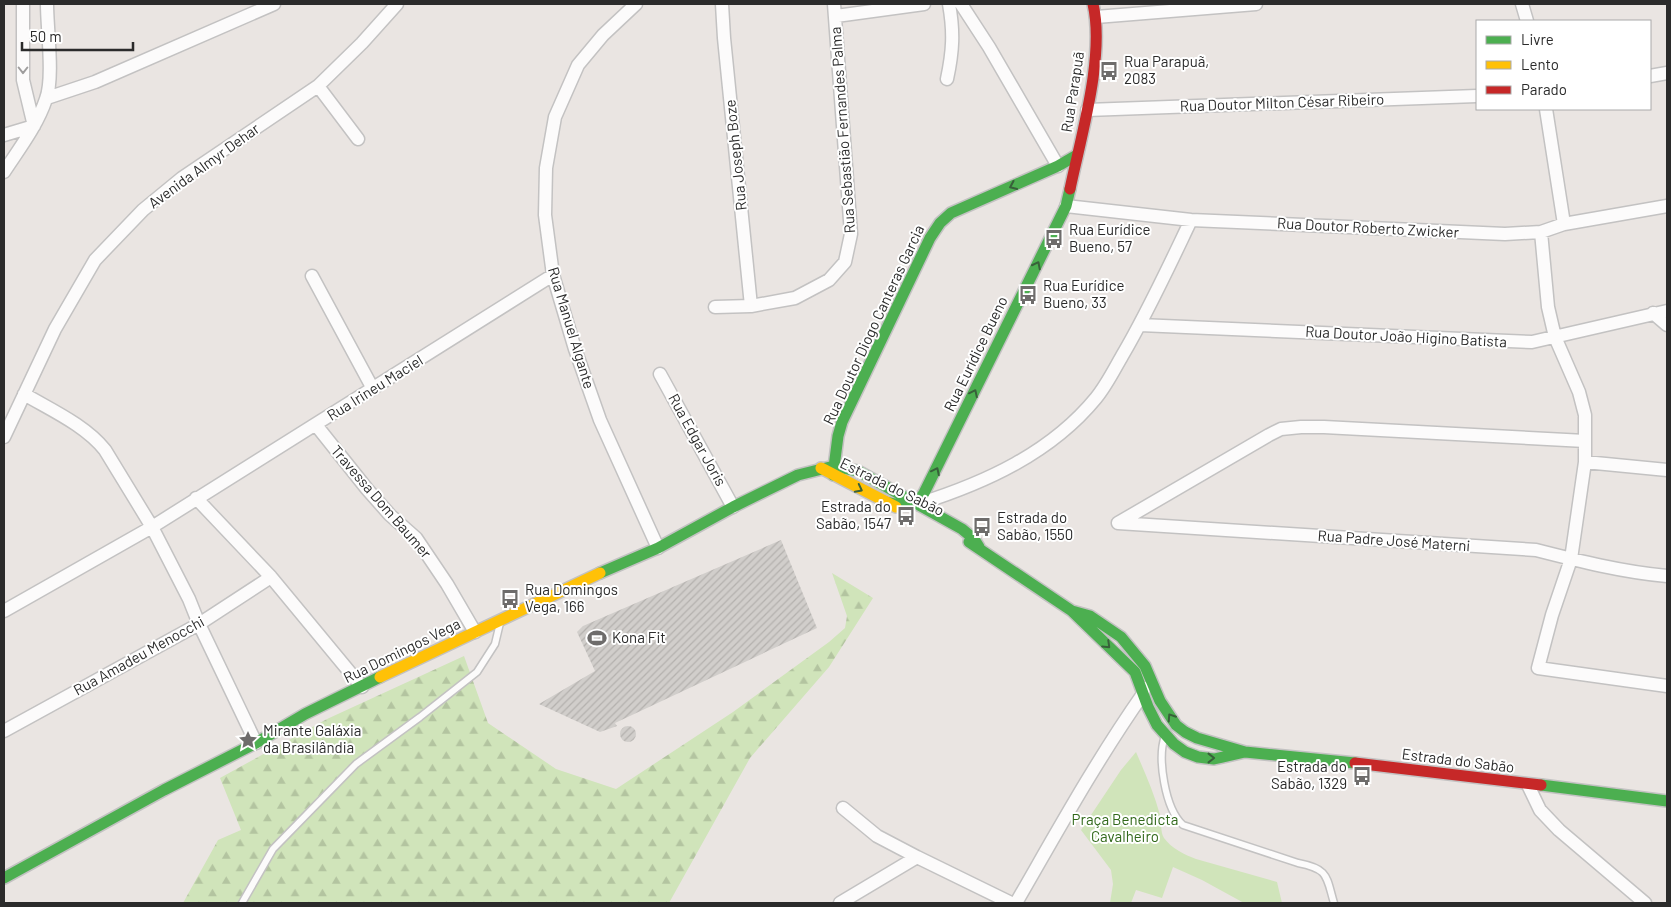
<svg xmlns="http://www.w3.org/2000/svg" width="1671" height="907" font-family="Barlow,sans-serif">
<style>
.green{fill:#d0e4ba}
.forest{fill:url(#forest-firs)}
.building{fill:url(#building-hatch)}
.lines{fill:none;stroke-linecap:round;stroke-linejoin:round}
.lane-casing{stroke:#c3c2c2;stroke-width:9}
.street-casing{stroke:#c3c2c2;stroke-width:15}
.fast-casing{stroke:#c3c2c2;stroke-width:14}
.slow-casing{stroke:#c3c2c2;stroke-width:14}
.jam-casing{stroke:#c3c2c2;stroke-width:14}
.lane{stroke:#fcfbfb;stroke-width:6}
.street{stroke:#fcfbfb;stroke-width:12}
.fast{stroke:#4caf50;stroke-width:11}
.slow{stroke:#ffc107;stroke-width:11}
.jam{stroke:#c62828;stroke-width:11}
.oneway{stroke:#9e9d9d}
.oneway2{stroke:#38603a}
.labels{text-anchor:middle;stroke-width:4;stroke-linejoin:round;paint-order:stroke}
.poi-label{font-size:15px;fill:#2b2b2b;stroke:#fff;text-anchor:start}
.street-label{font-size:15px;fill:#2b2b2b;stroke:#fff}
.park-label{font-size:15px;fill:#32691b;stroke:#fff}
</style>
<defs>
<pattern id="forest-firs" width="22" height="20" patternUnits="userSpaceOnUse" patternTransform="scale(1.25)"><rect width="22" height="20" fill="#d0e4ba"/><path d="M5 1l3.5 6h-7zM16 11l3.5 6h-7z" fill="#b3c4a0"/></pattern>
<pattern id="building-hatch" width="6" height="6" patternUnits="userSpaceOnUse" patternTransform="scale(1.25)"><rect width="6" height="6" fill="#d1cecb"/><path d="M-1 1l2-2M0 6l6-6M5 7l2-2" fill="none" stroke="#b4b1ae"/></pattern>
</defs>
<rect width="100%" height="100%" fill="#eae5e2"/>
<path class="green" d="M 1136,752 C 1145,773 1154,793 1160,815 C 1162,822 1160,832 1164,838 C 1171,848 1185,855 1196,859 L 1277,882 L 1282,903 L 1244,903 L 1202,880 L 1173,867 L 1162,898 L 1136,890 L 1131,903 L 1110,903 L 1113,884 L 1111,870 L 1081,830 L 1121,770 Z"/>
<path class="forest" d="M 832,573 L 873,598 L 829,667 L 750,758 L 669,903 L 183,903 L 218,840 L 241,830 L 220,778 L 327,719 L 464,656 L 488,723 L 556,769 L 616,789 L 733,712 L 829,642 L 845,628 L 847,616 Z"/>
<path class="building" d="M 781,540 L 817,628 L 615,723 L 617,726 L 600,732 L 539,704 L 595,671 L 577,632 L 583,626 Z
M620 734a8 8 0 1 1 16 0a8 8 0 1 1-16 0Z"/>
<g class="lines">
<g class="lane-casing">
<path id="lane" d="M 1165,736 C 1157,758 1165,809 1183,825 L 1298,863 C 1329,869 1326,876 1334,903
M 242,903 L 273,849 L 356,764 L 420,717 L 477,672 L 495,644 L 500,623"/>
</g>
<g class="street-casing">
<path id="street" d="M 636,4 L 603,35 L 578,65 L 555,117 L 546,168 L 545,215 L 553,275 L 575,349 L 600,420 L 658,548
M 722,4 L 724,38 L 751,306
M 961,4 L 989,47 L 1058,166
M 1522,4 L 1527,21
M 836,16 L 924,4
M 1096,17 L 1256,4
M 1650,76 L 1667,73
M 947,79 C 953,51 954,32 949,4
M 318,86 L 358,139
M 47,98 L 95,82 L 274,4
M 1546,109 L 1564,224
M 1087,110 L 1477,96
M 4,135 L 34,126 L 23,80 L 23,4
M 4,172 C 19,149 37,126 46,99 C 54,78 47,29 47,4
M 1066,206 L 1191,220 L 1505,234 L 1541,232 L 1564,224 L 1667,206
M 1541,232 L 1548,307 L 1555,337 L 1579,392 L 1585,415 L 1585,462 L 1571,559 L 1552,615 L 1538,668 L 1667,686
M 312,276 L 373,389
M 715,307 L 751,306 L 795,298 L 829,280 L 845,262 L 851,234 L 834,4
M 1653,313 L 1667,325
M 1140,325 L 1532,342 L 1667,311
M 660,374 L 733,507
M 24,394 C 51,410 85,425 105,450 L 152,527 L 189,599 L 199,624 L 256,743
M 316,425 L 367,489 L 390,515 L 416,538 L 447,584 L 475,632
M 4,437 L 55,329 L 95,260 L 143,210 L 182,178 L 318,86 L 362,43 L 397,4
M 1585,462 L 1667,470
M 196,498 L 271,577 L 362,687
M 918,504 C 985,483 1051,453 1096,398 C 1106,386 1114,370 1122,356 C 1148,312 1169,266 1191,220
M 1118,523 L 1536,550 C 1579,561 1622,572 1667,576
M 1118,523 L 1269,435 L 1281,429 L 1301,427 L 1324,427 L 1585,441
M 4,611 L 152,527 L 553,275
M 4,731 L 199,624 L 271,577
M 1528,785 L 1540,810 L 1559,830 L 1645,903
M 843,808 L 877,836 L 917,857 L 1011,903
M 840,903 L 917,857
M 1016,903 C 1057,832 1096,761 1143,694 L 1144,688"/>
</g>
<g class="fast-casing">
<path id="fast" d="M 833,475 L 838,436 L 842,422 L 930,238 L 940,223 L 951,213 L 1058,166 L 1077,155
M 886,502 C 903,506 914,510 924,493 L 1066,206 L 1070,189
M 969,542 L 1072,611 L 1135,672 L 1148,707 L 1157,725 L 1174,744 L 1185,752 L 1198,757 L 1214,759 L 1245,752
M 600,573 L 658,548 L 733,507 L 798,475 L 834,466 L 858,471 L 962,529 L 974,539 L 979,547
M 1072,611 L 1090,616 L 1121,637 L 1145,666 L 1160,701 L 1176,725 L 1185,732 L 1197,738 L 1245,752 L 1355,763
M 1541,785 L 1667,801
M 4,878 L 164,790 L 256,743 L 305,714 L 380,677"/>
</g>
<g class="slow-casing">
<path id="slow" d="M 821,468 L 896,507
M 380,677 L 600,573"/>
</g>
<g class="jam-casing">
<path id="jam" d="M 1070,189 C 1081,136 1105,56 1093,4
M 1355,763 L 1541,785"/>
</g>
<use href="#lane" class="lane"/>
<use href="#street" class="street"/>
<use href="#fast" class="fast"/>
<use href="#slow" class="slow"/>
<use href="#jam" class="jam"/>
</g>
<defs><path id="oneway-chevron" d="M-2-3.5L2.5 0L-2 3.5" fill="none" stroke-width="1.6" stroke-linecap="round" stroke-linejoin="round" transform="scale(1.25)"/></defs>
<use class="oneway" href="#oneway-chevron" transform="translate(23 70) rotate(90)"/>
<g class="oneway2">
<use href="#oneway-chevron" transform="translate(1013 186) rotate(156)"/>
<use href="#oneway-chevron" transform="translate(1037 265) rotate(-63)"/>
<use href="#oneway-chevron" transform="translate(974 393) rotate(-64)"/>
<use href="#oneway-chevron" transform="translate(936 471) rotate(-64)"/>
<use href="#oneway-chevron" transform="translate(859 489) rotate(27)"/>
<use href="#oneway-chevron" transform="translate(1107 645) rotate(44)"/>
<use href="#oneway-chevron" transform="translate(1171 717) rotate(-123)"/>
<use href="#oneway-chevron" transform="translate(1211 758)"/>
</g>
<defs>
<g id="bus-bare" transform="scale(1.5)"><path d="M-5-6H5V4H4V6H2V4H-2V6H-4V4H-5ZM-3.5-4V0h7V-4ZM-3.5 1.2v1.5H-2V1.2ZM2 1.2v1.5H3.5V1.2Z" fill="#6e6c6b" stroke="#fff" stroke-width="2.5" paint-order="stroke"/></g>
<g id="stadium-bare" transform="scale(1.5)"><path d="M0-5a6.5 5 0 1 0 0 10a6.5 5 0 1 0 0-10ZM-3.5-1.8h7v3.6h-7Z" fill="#6e6c6b" stroke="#fff" stroke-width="2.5" paint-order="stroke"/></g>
<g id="sight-bare" transform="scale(1.5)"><path d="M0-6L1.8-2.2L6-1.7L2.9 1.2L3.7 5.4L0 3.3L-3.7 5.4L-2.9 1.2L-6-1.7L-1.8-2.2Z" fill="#6e6c6b" stroke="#fff" stroke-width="2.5" paint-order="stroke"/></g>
</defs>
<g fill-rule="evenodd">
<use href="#bus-bare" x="1109" y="71"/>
<use href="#bus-bare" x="1054" y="239"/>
<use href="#bus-bare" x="1028" y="295"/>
<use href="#bus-bare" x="906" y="516"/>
<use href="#bus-bare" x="982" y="527"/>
<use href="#bus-bare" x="510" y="599"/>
<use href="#stadium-bare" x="597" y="638"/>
<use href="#sight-bare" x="248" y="740"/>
<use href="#bus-bare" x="1362" y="776"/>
</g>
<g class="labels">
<g class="poi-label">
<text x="1124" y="67">Rua Parapuã,<tspan x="1124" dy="17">2083</tspan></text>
<text x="1069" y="235">Rua Eurídice<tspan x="1069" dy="17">Bueno, 57</tspan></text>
<text x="1043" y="291">Rua Eurídice<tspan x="1043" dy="17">Bueno, 33</tspan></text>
<text x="891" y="512" text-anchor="end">Estrada do<tspan x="891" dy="17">Sabão, 1547</tspan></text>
<text x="997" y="523">Estrada do<tspan x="997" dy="17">Sabão, 1550</tspan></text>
<text x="525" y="595">Rua Domingos<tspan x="525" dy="17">Vega, 166</tspan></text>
<text x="612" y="643">Kona Fit</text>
<text x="263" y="736">Mirante Galáxia<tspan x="263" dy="17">da Brasilândia</tspan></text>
<text x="1347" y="772" text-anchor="end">Estrada do<tspan x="1347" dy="17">Sabão, 1329</tspan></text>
</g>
<g class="street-label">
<text transform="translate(1073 92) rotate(-81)" y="5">Rua Parapuã</text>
<text transform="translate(1282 103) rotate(-2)" y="5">Rua Doutor Milton César Ribeiro</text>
<text transform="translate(843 130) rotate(-94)" y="5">Rua Sebastião Fernandes Palma</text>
<text transform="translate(736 155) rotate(-96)" y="5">Rua Joseph Boze</text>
<text transform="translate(204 166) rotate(-36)" y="5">Avenida Almyr Dehar</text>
<text transform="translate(1368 228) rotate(3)" y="5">Rua Doutor Roberto Zwicker</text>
<text transform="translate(874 325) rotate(-65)" y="5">Rua Doutor Diogo Canteras Garcia</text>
<text transform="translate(571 328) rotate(73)" y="5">Rua Manuel Algante</text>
<text transform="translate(1406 337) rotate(3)" y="5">Rua Doutor João Higino Batista</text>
<text transform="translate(976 354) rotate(-64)" y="5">Rua Eurídice Bueno</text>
<text transform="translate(375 388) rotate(-32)" y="5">Rua Irineu Maciel</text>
<text transform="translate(697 440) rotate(61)" y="5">Rua Edgar Joris</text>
<text transform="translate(892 487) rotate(26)" y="5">Estrada do Sabão</text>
<text transform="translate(381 502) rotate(49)" y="5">Travessa Dom Baumer</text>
<text transform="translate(1394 541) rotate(4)" y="5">Rua Padre José Materni</text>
<text transform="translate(402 651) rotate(-26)" y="5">Rua Domingos Vega</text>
<text transform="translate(139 656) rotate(-29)" y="5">Rua Amadeu Menocchi</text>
<text transform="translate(1458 761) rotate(7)" y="5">Estrada do Sabão</text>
</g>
<g class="park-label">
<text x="1125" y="825">Praça Benedicta<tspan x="1125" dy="17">Cavalheiro</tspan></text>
</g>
</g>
<rect width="1671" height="907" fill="none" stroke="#2b2b2b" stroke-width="10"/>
<rect x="1476" y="20" width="175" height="90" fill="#ffffff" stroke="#aaaaaa"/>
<rect x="1486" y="36" width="25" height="8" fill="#4caf50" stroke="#aaaaaa"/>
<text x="1521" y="45" font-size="15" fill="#2b2b2b">Livre</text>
<rect x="1486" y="61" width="25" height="8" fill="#ffc107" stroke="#aaaaaa"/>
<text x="1521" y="70" font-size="15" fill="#2b2b2b">Lento</text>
<rect x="1486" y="86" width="25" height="8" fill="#c62828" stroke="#aaaaaa"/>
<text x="1521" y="95" font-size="15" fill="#2b2b2b">Parado</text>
<path d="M22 42v8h111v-8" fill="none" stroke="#2b2b2b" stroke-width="2.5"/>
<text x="30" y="42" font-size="15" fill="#2b2b2b" stroke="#ffffff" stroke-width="4" paint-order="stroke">50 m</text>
</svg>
